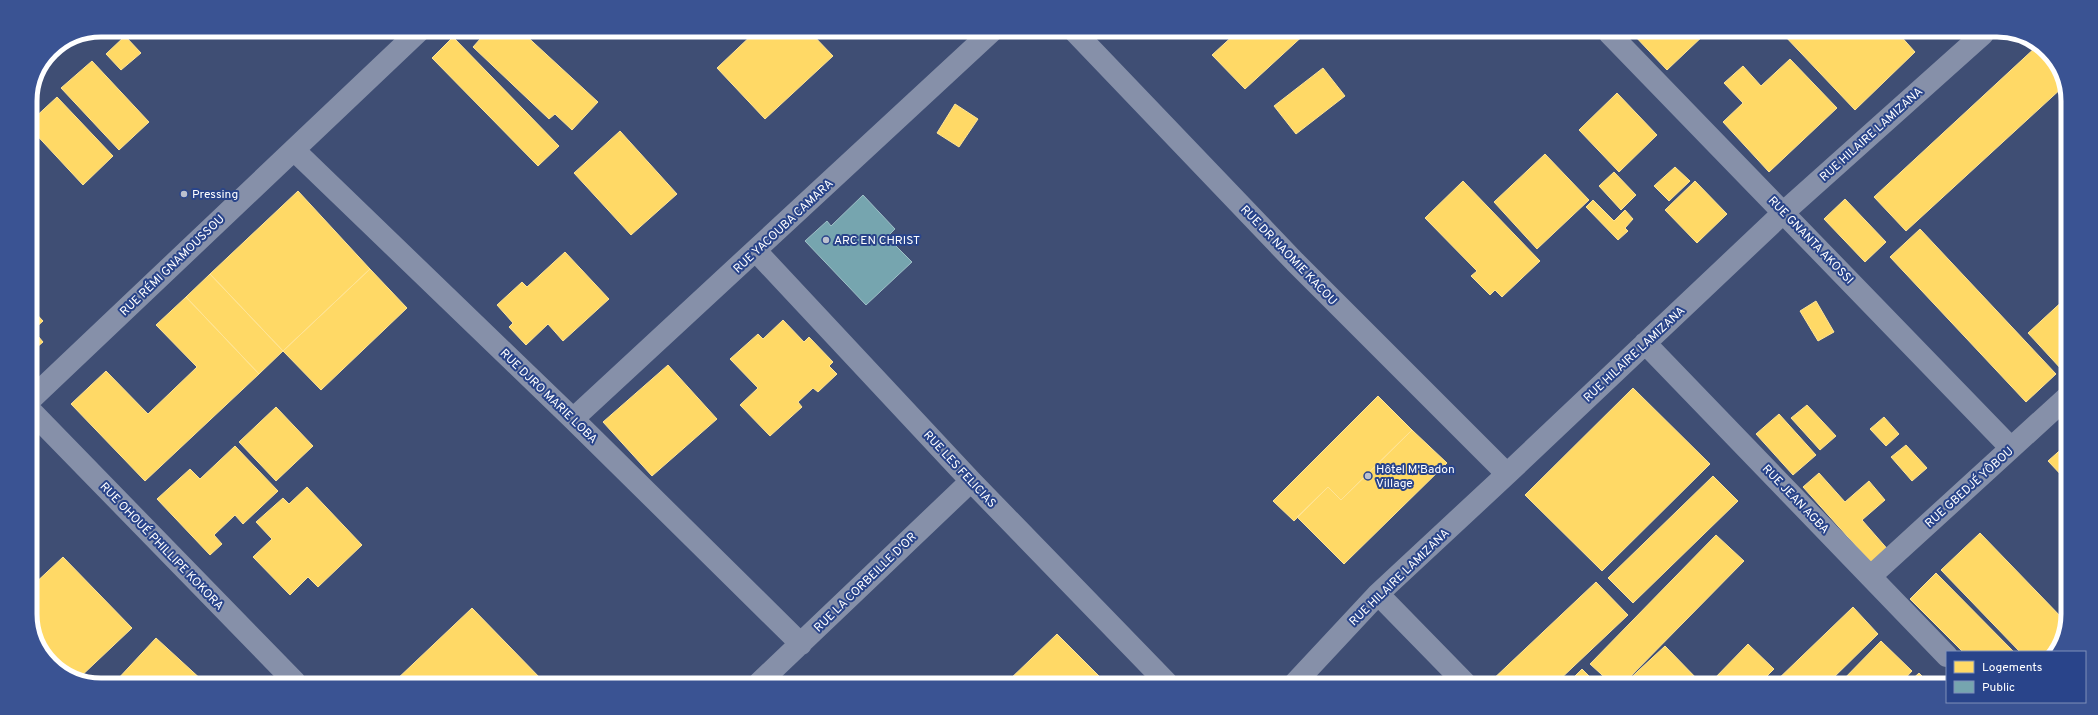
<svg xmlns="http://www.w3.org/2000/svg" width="2098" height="715" font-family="Overpass,sans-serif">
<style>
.homes{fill:#ffd966;stroke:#ffe494}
.public{fill:#76a5af;stroke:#9fc0c7}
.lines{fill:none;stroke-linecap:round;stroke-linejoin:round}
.minor{stroke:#8690a9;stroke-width:22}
.poi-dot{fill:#bcc1ce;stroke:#29448a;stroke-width:1.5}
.labels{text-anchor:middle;stroke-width:4;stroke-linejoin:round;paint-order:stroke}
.street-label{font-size:12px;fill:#fff;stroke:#29448a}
.poi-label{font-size:12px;fill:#fff;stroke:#29448a;text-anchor:start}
.rim{fill:none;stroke:#fff;stroke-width:5}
</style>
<rect width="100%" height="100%" fill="#3f4e74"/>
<path class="homes" d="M 474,31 L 521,31 L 598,102 L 572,130 L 555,114 L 549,119 L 473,47 L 481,38 Z
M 756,31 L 809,31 L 833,56 L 765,119 L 717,68 Z
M 1237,32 L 1307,32 L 1245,89 L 1212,55 Z
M 1632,33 L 1706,33 L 1667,70 Z
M 1782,33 L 1898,33 L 1915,52 L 1855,110 Z
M 125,36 L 141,53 L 121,70 L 106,54 Z
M 453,37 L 559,146 L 538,166 L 432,58 Z
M 2037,46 L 2053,58 L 2064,86 L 1906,231 L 1874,197 Z
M 1790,59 L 1837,108 L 1769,172 L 1723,122 L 1743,103 L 1724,83 L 1743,66 L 1761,86 Z
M 92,61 L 149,122 L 119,150 L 61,88 Z
M 1323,68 L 1345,96 L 1296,134 L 1274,106 Z
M 1617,93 L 1657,135 L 1619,172 L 1579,130 Z
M 57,97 L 113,156 L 83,185 L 30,128 L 30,122 Z
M 955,104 L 978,119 L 959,147 L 937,133 Z
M 620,131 L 677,194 L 631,235 L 574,173 Z
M 1545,154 L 1589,200 L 1537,249 L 1494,202 Z
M 1675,167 L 1690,181 L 1669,201 L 1654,186 Z
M 1614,172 L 1636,195 L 1621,210 L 1599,186 Z
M 1463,181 L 1540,261 L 1502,297 L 1495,290 L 1490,295 L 1471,276 L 1477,271 L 1425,218 Z
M 1695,181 L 1727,214 L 1697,243 L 1665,210 Z
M 298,191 L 370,269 L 283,351 L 210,274 Z
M 1845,199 L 1886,242 L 1865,262 L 1824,219 Z
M 1593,200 L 1614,221 L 1625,210 L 1633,219 L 1625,228 L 1628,231 L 1618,240 L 1586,207 Z
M 1920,229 L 2056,374 L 2026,402 L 1890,257 Z
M 565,252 L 609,299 L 563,341 L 548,324 L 526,345 L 509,327 L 513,323 L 497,305 L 522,282 L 527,287 Z
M 370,269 L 407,308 L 321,390 L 283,351 Z
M 210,274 L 283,351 L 259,374 L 186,297 Z
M 186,297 L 259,374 L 145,481 L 71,404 L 106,371 L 148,414 L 197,367 L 156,325 Z
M 2067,297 L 2066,366 L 2062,370 L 2028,333 Z
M 1816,301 L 1834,332 L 1818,341 L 1800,311 Z
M 30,307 L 43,321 L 33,330 L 43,342 L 30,353 Z
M 783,320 L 804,342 L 809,337 L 833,362 L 829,366 L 837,374 L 818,392 L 813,388 L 798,402 L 802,407 L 770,436 L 740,405 L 758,388 L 730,359 L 758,334 L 763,339 Z
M 668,365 L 717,419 L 652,476 L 603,422 Z
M 1633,388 L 1710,464 L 1602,571 L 1525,495 Z
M 1378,396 L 1412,430 L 1341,500 L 1328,487 L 1294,521 L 1273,501 Z
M 1807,405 L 1836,436 L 1820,450 L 1791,418 Z
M 276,407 L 313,446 L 276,481 L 239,442 Z
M 1779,414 L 1816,455 L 1793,475 L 1756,434 Z
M 1884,417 L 1899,434 L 1886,446 L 1870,429 Z
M 1412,430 L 1447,463 L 1344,564 L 1297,517 L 1328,487 L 1341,500 Z
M 1906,445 L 1927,468 L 1912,481 L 1891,457 Z
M 2066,445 L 2065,479 L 2048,461 Z
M 235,446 L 278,491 L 243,524 L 235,515 L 214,535 L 222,544 L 210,555 L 157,499 L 190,469 L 200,479 Z
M 1819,473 L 1845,502 L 1869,481 L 1885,500 L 1862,520 L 1890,552 L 1874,566 L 1803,487 Z
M 1713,476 L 1738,501 L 1633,603 L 1608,578 Z
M 307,487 L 362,545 L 318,587 L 308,577 L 290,595 L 253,557 L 272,539 L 256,522 L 283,498 L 289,504 Z
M 1980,533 L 2064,620 L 2064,636 L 2048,652 L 2020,652 L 1941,570 Z
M 1716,535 L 1744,561 L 1623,684 L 1612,684 L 1590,664 Z
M 63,557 L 132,628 L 77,680 L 45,657 L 30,619 L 30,588 Z
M 1936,573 L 2014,652 L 1963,652 L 1910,599 Z
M 1596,582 L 1628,615 L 1555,684 L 1490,684 L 1489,683 Z
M 1853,607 L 1878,634 L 1826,685 L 1772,685 Z
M 472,608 L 543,681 L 394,682 Z
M 1057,634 L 1106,683 L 1006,683 Z
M 156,638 L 204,682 L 116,681 Z
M 1881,641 L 1912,671 L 1899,685 L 1838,685 Z
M 1748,644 L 1774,669 L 1758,685 L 1715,684 L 1712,681 Z
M 1665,646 L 1702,684 L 1624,684 Z
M 1582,669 L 1597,684 L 1567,684 Z
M 1919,673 L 1931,685 L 1906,685 Z"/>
<path class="public" d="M 863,195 L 895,229 L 887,237 L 912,262 L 866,305 L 805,241 L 827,221 L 831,226 Z"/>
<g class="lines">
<path class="minor" d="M 1075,32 L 1295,262 L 1507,474
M 1609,33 L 2011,448
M 294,150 L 573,419 L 801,644
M 756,251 L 971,481 L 1167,683
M 1645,343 L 1947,656
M 30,400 L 419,31
M 30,410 L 295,682
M 573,419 L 991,32
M 1871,576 L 2066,398
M 1378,594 L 1466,684
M 759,683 L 971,481
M 1294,684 L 1378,594 L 1507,474 L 1784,212 L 1983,34"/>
</g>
<g class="poi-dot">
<circle cx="184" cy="194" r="4"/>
<circle cx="826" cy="240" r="4"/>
<circle cx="1368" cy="476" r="4"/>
</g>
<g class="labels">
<g class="street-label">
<text transform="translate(1871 134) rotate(-42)" y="4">RUE HILAIRE LAMIZANA</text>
<text transform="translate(783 226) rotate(-43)" y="4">RUE YACOUBA CAMARA</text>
<text transform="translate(1811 240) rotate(46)" y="4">RUE GNANTA AKOSSI</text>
<text transform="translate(1289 255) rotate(46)" y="4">RUE DR NAOMIE KACOU</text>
<text transform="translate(172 265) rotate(-44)" y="4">RUE RÉMI GNAMOUSSOU</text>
<text transform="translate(1634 354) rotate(-43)" y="4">RUE HILAIRE LAMIZANA</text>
<text transform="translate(549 396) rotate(44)" y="4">RUE DJRO MARIE LOBA</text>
<text transform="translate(960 469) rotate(47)" y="4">RUE LES FELICIAS</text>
<text transform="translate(1969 487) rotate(-42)" y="4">RUE GBEDJÉ YÔBOU</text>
<text transform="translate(1796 499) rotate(46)" y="4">RUE JEAN AGBA</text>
<text transform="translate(162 546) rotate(46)" y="4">RUE OHOUÉ PHILLIPE KOKORA</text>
<text transform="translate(1399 577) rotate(-44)" y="4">RUE HILAIRE LAMIZANA</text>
<text transform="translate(865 582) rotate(-44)" y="4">RUE LA CORBEILLE D'OR</text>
</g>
<g class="poi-label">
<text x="192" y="198">Pressing</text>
<text x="834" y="244">ARC EN CHRIST</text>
<text x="1376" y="473">Hôtel M'Badon<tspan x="1376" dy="14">Village</tspan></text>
</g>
</g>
<path d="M0 0H2098V715H0ZM101 37H1997A64 64 0 0 1 2061 101V614A64 64 0 0 1 1997 678H101A64 64 0 0 1 37 614V101A64 64 0 0 1 101 37Z" fill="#3a5393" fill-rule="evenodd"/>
<path class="rim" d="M101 37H1997A64 64 0 0 1 2061 101V614A64 64 0 0 1 1997 678H101A64 64 0 0 1 37 614V101A64 64 0 0 1 101 37Z"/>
<rect x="1946" y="651" width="140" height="52" fill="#29448a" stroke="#7f8fb9"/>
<rect x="1954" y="661" width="20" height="12" fill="#ffd966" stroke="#7f8fb9"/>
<text x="1982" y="671" font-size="12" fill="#ffffff">Logements</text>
<rect x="1954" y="681" width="20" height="12" fill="#76a5af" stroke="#7f8fb9"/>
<text x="1982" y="691" font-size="12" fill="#ffffff">Public</text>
</svg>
